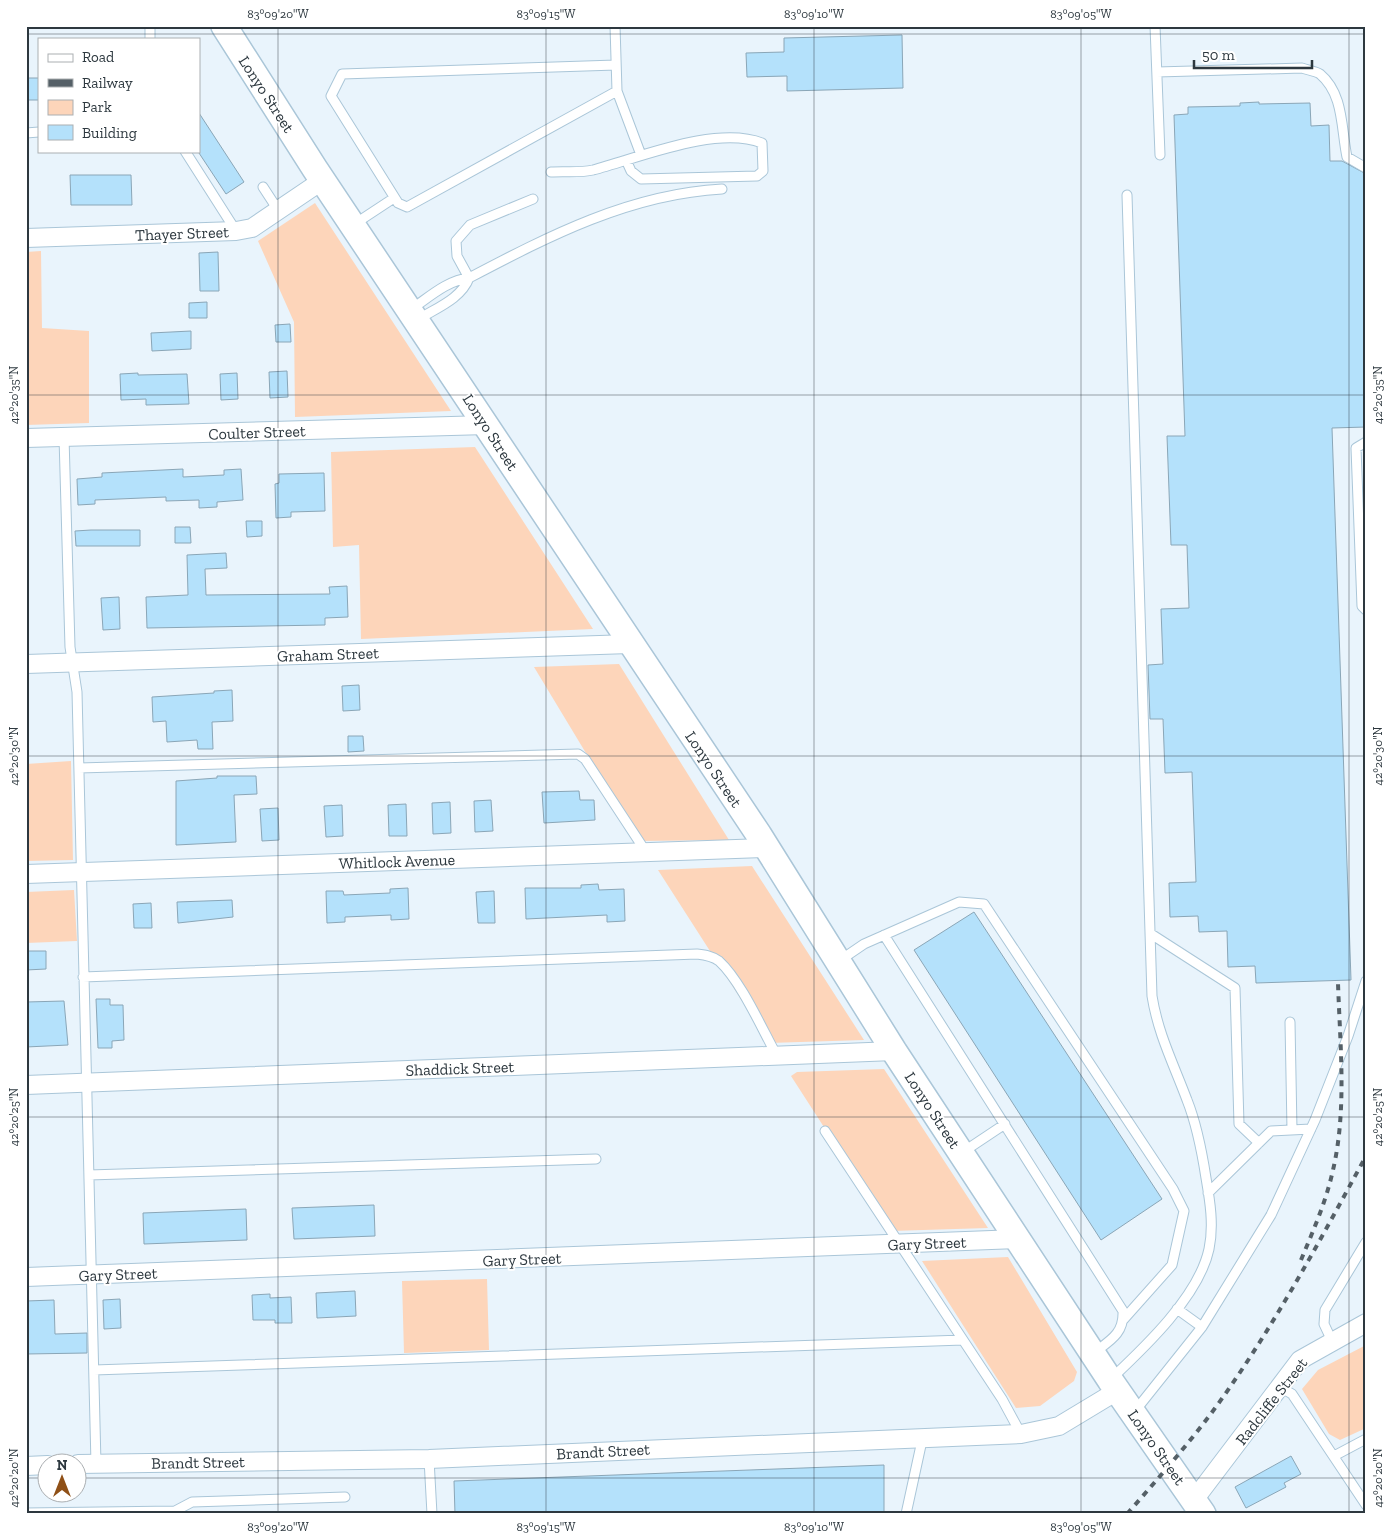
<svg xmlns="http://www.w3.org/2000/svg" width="1392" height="1540" font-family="'Zilla Slab',serif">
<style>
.green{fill:#fdd5ba}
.building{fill:#b4e1fb;stroke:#8aa6b7}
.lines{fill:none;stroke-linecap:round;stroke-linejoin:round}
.lane-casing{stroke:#aac6d8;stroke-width:11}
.street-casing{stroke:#aac6d8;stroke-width:20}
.secondary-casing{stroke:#aac6d8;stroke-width:28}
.lane{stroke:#fff;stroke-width:9}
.street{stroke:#fff;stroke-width:18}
.secondary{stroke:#fff;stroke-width:25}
.rail{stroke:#556067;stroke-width:4;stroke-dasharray:6 6;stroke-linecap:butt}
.ticks{fill:none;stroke:#2d383f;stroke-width:1;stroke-opacity:0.45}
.labels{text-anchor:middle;stroke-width:4;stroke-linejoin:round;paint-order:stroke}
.street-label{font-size:16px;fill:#2d383f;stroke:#fff}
.neatline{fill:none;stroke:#2d383f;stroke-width:2}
.ticks-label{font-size:12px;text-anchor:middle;fill:#2d383f}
</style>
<rect width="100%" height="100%" fill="#e9f4fc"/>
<path class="green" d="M 315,203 L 451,411 L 295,417 L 294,322 L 258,241 Z
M 41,251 L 42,328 L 89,331 L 89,423 L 26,425 L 26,252 Z
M 475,447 L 593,629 L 361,639 L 359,545 L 333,547 L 331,452 Z
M 619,664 L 729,840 L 639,841 L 534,667 Z
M 71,761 L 73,860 L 26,861 L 26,764 Z
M 752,866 L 864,1040 L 769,1043 L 658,870 Z
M 74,890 L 77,941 L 26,943 L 26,892 Z
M 884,1069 L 988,1228 L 891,1231 L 791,1076 L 797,1072 Z
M 1008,1257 L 1077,1372 L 1074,1381 L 1040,1406 L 1016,1408 L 922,1261 Z
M 487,1279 L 489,1350 L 404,1353 L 402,1281 Z
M 1366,1345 L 1366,1428 L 1340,1440 L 1329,1434 L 1302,1389 L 1318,1370 Z"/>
<path class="building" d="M 902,35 L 903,88 L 787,91 L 787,76 L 747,77 L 746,53 L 784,52 L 784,38 Z
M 26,78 L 39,78 L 39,100 L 26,100 Z
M 1259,102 L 1259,104 L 1310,103 L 1311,126 L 1329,125 L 1330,161 L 1342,161 L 1366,174 L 1366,427 L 1332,428 L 1351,980 L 1256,983 L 1255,966 L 1228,967 L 1227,931 L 1199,932 L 1198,916 L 1170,917 L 1169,883 L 1196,882 L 1192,772 L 1165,773 L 1163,719 L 1150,719 L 1148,665 L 1163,664 L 1161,609 L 1189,608 L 1187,545 L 1171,545 L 1167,436 L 1185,436 L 1174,115 L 1188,114 L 1188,107 L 1240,106 L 1240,103 Z
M 199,113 L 244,182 L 226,194 L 199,153 Z
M 70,175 L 131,175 L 132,205 L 71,205 Z
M 218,252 L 219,291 L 200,291 L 199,253 Z
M 207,302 L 207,318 L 189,318 L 189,303 Z
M 290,324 L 291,342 L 276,342 L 275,325 Z
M 191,331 L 191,349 L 152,351 L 151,333 Z
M 287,371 L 288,397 L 270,398 L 269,372 Z
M 138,373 L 138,375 L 187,374 L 189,404 L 146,405 L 146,399 L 121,400 L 120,374 Z
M 237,373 L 238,399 L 221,400 L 220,374 Z
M 183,469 L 183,477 L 224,475 L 224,470 L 241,469 L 243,500 L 217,502 L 217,507 L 199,508 L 199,500 L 166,501 L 166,497 L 95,500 L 95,504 L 78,505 L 77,479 L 102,477 L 102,473 Z
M 324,473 L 325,511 L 291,512 L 291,517 L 276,518 L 275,484 L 279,483 L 279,474 Z
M 246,521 L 262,521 L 262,536 L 247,537 Z
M 175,527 L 190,527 L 191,543 L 175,543 Z
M 91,530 L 140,530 L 140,546 L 76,546 L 75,531 Z
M 226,553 L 227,568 L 205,569 L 206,595 L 330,594 L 329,587 L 347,586 L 348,617 L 325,618 L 325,625 L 147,628 L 146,597 L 188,595 L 187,555 Z
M 119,597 L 120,629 L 103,630 L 101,598 Z
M 359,685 L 360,710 L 343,711 L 342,686 Z
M 232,690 L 233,721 L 212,722 L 213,749 L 198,749 L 197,740 L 167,742 L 166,721 L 153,722 L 152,697 L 214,693 L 214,691 Z
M 348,736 L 363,736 L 364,751 L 348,752 Z
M 217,776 L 256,776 L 257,794 L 234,795 L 236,842 L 176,845 L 176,781 L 217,778 Z
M 579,791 L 580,800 L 594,800 L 595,820 L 544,823 L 542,792 Z
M 491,800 L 493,831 L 475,832 L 474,801 Z
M 450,802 L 451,833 L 433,834 L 432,803 Z
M 406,804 L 407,836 L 389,836 L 388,805 Z
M 342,805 L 343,836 L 326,837 L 324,806 Z
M 278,808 L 279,840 L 262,841 L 260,809 Z
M 598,884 L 599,890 L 624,889 L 625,921 L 607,922 L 607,915 L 526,919 L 525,888 L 581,888 L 581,885 Z
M 408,888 L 409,919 L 391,920 L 391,915 L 345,917 L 345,922 L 327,923 L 326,891 L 343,891 L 344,895 L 390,893 L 390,889 Z
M 494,891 L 495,923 L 478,923 L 476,892 Z
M 232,900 L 233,917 L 178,923 L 177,902 Z
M 151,903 L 152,928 L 134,928 L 133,904 Z
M 974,912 L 1162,1199 L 1101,1240 L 914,950 Z
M 26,951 L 46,951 L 46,969 L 26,970 Z
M 96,999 L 110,999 L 110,1005 L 123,1005 L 124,1040 L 112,1041 L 112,1048 L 98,1048 Z
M 64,1001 L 68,1045 L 26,1047 L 26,1002 Z
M 374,1205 L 375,1236 L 294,1239 L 292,1208 Z
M 246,1209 L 247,1240 L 144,1244 L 143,1213 Z
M 355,1291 L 356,1316 L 317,1318 L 316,1293 Z
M 270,1294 L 270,1298 L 291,1297 L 292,1323 L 275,1323 L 275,1320 L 253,1320 L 252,1295 Z
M 120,1299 L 121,1328 L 104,1329 L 103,1300 Z
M 54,1300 L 55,1334 L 87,1333 L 87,1353 L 26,1354 L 26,1301 Z
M 1291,1456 L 1301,1474 L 1284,1483 L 1286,1487 L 1246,1508 L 1235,1487 Z
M 884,1465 L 884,1514 L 455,1514 L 454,1481 Z"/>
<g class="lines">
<g class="lane-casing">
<path id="lane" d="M 150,26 L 150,39
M 615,26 L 617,91 L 641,155
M 1155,26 L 1160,155
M 616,65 L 342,74 L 331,96 L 398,203 L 407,207 L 617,91
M 1157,72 L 1302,68 C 1307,70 1316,71 1320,74 C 1344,94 1341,129 1347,157 L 1366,168
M 26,133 L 39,132
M 185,151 L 236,231
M 551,172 C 564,171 580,173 593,170 C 639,158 716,125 762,143 L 763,171 L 757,176 L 641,179 L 631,171 L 626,160
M 263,187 L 278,210
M 533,199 L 470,225 L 456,241 L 457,256 L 469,278 C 549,236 630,194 722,189
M 353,225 L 394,198
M 410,310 C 427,299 447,280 469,278 C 461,299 436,308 419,319
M 64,437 L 70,647 L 77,692 L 96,1464
M 1366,442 L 1356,448 L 1362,606 L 1366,610
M 79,768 L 578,754 L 585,759 L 646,852
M 1151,934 L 1235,988 L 1239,1124 L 1259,1143
M 884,935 L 1123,1311 C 1124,1333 1111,1340 1095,1352
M 839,961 L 864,944 L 959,902 L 984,904 L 1173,1189 L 1184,1211 L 1172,1265 L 1123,1320
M 83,977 L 697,954 C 705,955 713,956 719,961 C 741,981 762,1029 777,1056
M 1290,1022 L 1292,1130
M 825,1131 L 1002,1399 L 1021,1434
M 963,1152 L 1005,1124
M 89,1175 L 596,1159
M 1208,1193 L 1271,1131 L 1311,1129
M 1177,1309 L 1202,1327
M 1332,1341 L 1324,1324 L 1325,1310 L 1366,1242
M 94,1370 L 963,1340
M 1112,1378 C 1145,1347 1199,1296 1209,1249 C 1214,1226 1210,1201 1206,1178 C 1202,1152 1197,1125 1187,1100 C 1174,1065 1158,1034 1152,996 L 1127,195
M 1280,1387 L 1292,1394 L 1366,1505
M 1135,1411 L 1202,1327 L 1271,1215 L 1315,1120 L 1348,1036 L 1366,981
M 1334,1456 L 1366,1439
M 429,1459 L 432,1514
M 26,1513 L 175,1511 L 192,1502 L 345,1497
M 906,1514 L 923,1436"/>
</g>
<g class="street-casing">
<path id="street" d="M 26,238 L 236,231 L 252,228 L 323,180
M 26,438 L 487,425
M 26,664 L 630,644
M 26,874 L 767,848
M 26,1085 L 894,1051
M 26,1277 L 1018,1239
M 78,1464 L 429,1459 L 1021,1434 L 1059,1426 L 1117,1391
M 26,1466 L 48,1465
M 1194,1500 L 1300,1360 L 1366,1323"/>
</g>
<g class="secondary-casing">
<path id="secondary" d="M 224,26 L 315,169 L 759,835 L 894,1051 L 1110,1380 L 1203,1514"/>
</g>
<use href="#lane" class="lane"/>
<use href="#street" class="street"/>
<use href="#secondary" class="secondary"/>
<path class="rail" d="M 1301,1260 C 1313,1231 1326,1202 1333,1170 C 1347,1110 1340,1045 1338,983
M 1127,1514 C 1156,1481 1184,1449 1210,1415 C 1270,1334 1318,1244 1366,1156"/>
</g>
<path class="ticks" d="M 278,26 L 278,1514M 546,26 L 546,1514M 814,26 L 814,1514M 1081,26 L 1081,1514M 1349,26 L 1349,1514M 26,34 L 1366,34M 26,395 L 1366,395M 26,756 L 1366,756M 26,1117 L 1366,1117M 26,1478 L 48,1478M 78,1478 L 1366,1478"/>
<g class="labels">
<g class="street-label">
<text transform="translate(267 94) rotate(57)" y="6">Lonyo Street</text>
<text transform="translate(182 233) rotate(-2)" y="6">Thayer Street</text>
<text transform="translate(257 432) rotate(-2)" y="6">Coulter Street</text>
<text transform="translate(491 432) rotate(57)" y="6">Lonyo Street</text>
<text transform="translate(328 654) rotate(-2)" y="6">Graham Street</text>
<text transform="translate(714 769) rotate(56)" y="6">Lonyo Street</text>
<text transform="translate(397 861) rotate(-2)" y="6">Whitlock Avenue</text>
<text transform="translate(460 1068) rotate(-2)" y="6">Shaddick Street</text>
<text transform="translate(933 1110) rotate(57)" y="6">Lonyo Street</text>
<text transform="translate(927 1243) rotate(-2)" y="6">Gary Street</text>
<text transform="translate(522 1259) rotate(-2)" y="6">Gary Street</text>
<text transform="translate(118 1274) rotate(-2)" y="6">Gary Street</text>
<text transform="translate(1271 1401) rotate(-52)" y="6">Radcliffe Street</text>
<text transform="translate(1157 1447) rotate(55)" y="6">Lonyo Street</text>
<text transform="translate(603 1451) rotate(-3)" y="6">Brandt Street</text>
<text transform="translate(198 1462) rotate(-1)" y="6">Brandt Street</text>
</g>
</g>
<rect width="1392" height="1540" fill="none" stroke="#ffffff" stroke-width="55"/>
<rect x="38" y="38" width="162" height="115" fill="#ffffff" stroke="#abafb2"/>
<rect x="48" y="54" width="25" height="8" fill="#ffffff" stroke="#abafb2"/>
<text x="82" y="62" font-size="15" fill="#2d383f">Road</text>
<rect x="48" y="79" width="25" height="8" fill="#556067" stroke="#abafb2"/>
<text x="82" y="88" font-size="15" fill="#2d383f">Railway</text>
<rect x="48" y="100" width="25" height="15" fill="#fdd5ba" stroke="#abafb2"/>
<text x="82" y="112" font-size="15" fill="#2d383f">Park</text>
<rect x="48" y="125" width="25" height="15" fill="#b4e1fb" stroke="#abafb2"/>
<text x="82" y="138" font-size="15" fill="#2d383f">Building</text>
<g transform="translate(62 1478)"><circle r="24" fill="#ffffff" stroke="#abafb2"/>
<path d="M0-4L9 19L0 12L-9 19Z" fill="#8f5017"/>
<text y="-8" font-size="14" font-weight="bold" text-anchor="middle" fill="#2d383f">N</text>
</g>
<path d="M1194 60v8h118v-8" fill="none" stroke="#2d383f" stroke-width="2.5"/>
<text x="1202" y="60" font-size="15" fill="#2d383f" stroke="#ffffff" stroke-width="4" paint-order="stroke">50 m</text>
<rect x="28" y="28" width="1336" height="1484" class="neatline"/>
<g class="ticks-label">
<text x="278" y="18">83°09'20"W</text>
<text x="546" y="18">83°09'15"W</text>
<text x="814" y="18">83°09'10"W</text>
<text x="1081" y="18">83°09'05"W</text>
<text transform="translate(14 395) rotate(-90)" y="4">42°20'35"N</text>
<text transform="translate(1378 395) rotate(-90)" y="4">42°20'35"N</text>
<text transform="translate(14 756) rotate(-90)" y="4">42°20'30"N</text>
<text transform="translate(1378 756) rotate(-90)" y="4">42°20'30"N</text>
<text transform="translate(14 1117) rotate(-90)" y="4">42°20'25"N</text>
<text transform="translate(1378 1117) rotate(-90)" y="4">42°20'25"N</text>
<text transform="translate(14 1478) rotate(-90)" y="4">42°20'20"N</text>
<text transform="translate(1378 1478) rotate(-90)" y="4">42°20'20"N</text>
<text x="278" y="1531">83°09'20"W</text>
<text x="546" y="1531">83°09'15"W</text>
<text x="814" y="1531">83°09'10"W</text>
<text x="1081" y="1531">83°09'05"W</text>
</g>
</svg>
